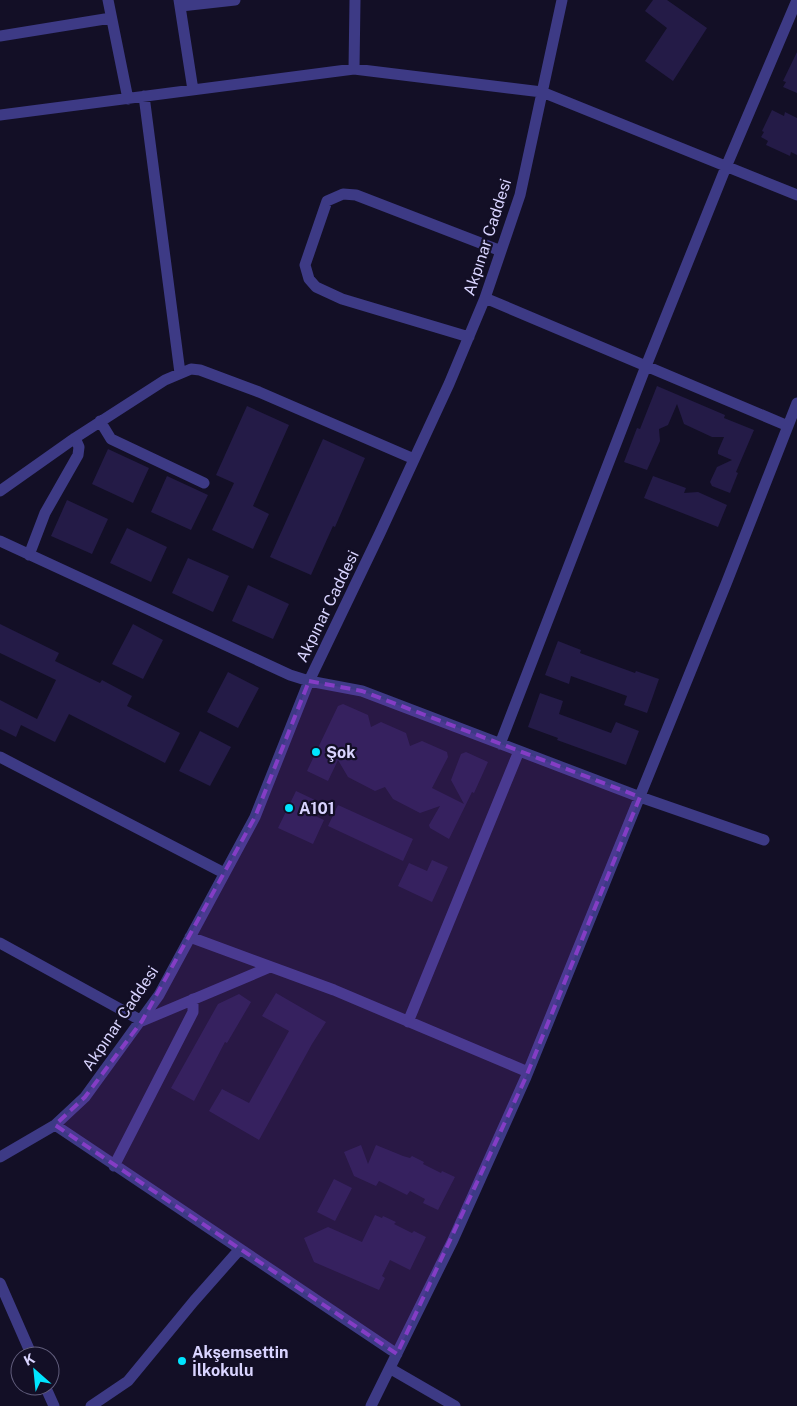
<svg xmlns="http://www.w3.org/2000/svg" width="797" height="1406" font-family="'Public Sans',sans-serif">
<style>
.building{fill:#241b47}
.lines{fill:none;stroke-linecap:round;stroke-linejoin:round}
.minor{stroke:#3d3a85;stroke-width:11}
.marked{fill:#843dc5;fill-opacity:0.2;stroke:#843dc5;stroke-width:4;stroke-dasharray:10 6;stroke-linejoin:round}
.poi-dot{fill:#00e5ff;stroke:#130f26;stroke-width:2}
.labels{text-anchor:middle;stroke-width:4.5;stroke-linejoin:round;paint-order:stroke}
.street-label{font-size:16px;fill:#d9d4ff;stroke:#130f26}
.poi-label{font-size:16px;font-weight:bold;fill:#d9d4ff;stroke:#130f26;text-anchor:start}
</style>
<rect width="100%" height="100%" fill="#130f26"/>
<path class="building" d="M 653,0 L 667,0 L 707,28 L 673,81 L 645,61 L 667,28 L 645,11 Z
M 797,52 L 797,93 L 783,87 L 786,82 L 783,81 Z
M 772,110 L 784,116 L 785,112 L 797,118 L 797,155 L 791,152 L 790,156 L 766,145 L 768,141 L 761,137 L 764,132 L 762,131 Z
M 657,386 L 725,415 L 724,418 L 754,430 L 736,472 L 738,473 L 730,493 L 712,486 L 710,482 L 717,467 L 732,460 L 718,454 L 718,451 L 724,437 L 712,437 L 684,424 L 677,404 L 668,425 L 659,429 L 660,441 L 647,470 L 624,462 L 637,428 L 640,429 Z
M 247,406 L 289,425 L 253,506 L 269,514 L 253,549 L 212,530 L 234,483 L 216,475 Z
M 323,439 L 365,458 L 335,527 L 333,526 L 311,575 L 270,557 Z
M 108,449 L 149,468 L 133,503 L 92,484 Z
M 167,476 L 208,495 L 191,530 L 151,512 Z
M 653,476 L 686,488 L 684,493 L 698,492 L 727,505 L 718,527 L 644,498 Z
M 67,500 L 108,519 L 92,554 L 51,536 Z
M 127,528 L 167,547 L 151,582 L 110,563 Z
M 188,558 L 229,576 L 213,612 L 172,593 Z
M 248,585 L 289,604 L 273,639 L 232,621 Z
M 0,624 L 59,653 L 55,661 L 100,683 L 102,680 L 132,696 L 127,706 L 180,733 L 165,763 L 69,714 L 55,742 L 21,725 L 16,737 L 0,729 L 0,700 L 37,719 L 56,680 L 0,653 Z
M 133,624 L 163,640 L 143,679 L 112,664 Z
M 558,641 L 581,650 L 580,653 L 635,673 L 636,671 L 659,679 L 647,713 L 624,705 L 627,696 L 571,676 L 569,684 L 545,675 Z
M 228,672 L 259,688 L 238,728 L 207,712 Z
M 540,693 L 563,701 L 559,714 L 611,733 L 616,722 L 639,731 L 626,765 L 557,740 L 558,738 L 528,727 Z
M 343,704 L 368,715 L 371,727 L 381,722 L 406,733 L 410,746 L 422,741 L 447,752 L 448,757 L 432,788 L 464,804 L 451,780 L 461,754 L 466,752 L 488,762 L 474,793 L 472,792 L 449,839 L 430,828 L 429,825 L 440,806 L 420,813 L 393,799 L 385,787 L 375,791 L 348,777 L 338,760 L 328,781 L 307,771 L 338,706 Z
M 200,731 L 231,747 L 210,786 L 179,771 Z
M 296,791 L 315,800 L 309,813 L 324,820 L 313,844 L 278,828 Z
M 338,805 L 413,839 L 403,861 L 328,826 Z
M 432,860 L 448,867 L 432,902 L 398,886 L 409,863 L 427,871 Z
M 276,993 L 326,1022 L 312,1044 L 259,1140 L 209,1111 L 222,1089 L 249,1103 L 289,1031 L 262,1016 Z
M 239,994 L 251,1002 L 227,1043 L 225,1042 L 194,1101 L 171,1088 L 218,1004 Z
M 361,1145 L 368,1164 L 376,1145 L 403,1156 L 410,1158 L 412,1156 L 424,1162 L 423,1164 L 441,1173 L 442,1171 L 455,1177 L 438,1210 L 423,1203 L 425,1199 L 410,1191 L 407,1195 L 379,1181 L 376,1186 L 354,1176 L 344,1152 Z
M 334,1179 L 352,1188 L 335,1221 L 317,1212 Z
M 375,1215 L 382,1218 L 383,1216 L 396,1222 L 394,1224 L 412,1233 L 414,1231 L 426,1237 L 410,1270 L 390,1260 L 382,1276 L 385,1278 L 379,1290 L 314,1262 L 304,1238 L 328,1227 L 362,1242 Z"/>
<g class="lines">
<path class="minor" d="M 108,0 L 128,99
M 179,0 L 193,90
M 181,6 L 235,0
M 0,36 L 111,18
M 354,69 L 355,0
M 144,96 L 180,373
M 0,115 L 354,69 L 542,92 L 797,195
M 485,298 L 788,426
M 469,337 L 342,299 L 316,287 L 309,279 L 305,265 L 327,201 L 343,194 L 356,195 L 501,251
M 100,421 L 111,439 L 204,483
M 0,491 L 75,438 L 165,380 L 191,369 L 200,370 L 259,392 L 414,459
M 0,541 L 290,675 L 309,681 L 362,691 L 640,797 L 764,840
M 29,555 L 45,513 L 78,455 L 79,447 L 75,438
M 500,744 L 646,366 L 726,167 L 797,0
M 0,757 L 224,873
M 190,937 L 334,990 L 528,1072
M 0,943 L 142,1021 L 270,967
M 408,1022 L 519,751
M 55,1125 L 397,1354
M 0,1157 L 55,1125 L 85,1097 L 159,995 L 255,817 L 309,681 L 380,533 L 449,384 L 485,298 L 520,195 L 562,0
M 114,1166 L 193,1012 L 193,999
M 0,1283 L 32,1356
M 391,1369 L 455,1406
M 45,1386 L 54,1406
M 91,1406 L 128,1381 L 194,1301 L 240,1249
M 371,1406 L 453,1240 L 526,1077 L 726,584 L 797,403"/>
</g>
<path class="marked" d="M 309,681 L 362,691 L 640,797 L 526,1077 L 397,1354 L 55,1125 L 85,1097 L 142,1021 L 255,817 Z"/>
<g class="poi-dot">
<circle cx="316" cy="752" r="5"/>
<circle cx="289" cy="808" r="5"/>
<circle cx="182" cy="1361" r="5"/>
</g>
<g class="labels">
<g class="street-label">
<text transform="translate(487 237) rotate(-72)" y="6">Akpınar Caddesi</text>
<text transform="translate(327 606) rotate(-64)" y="6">Akpınar Caddesi</text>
<text transform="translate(120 1018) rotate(-56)" y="6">Akpınar Caddesi</text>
</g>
<g class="poi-label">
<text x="326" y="758">Şok</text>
<text x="299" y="814">A101</text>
<text x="192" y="1358">Akşemsettin<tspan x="192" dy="18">İlkokulu</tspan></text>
</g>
</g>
<g transform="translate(35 1371) rotate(333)"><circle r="24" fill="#130f26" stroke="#625e7d"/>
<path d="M0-4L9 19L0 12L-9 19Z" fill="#00e5ff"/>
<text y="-8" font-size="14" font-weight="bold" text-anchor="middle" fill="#d9d4ff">K</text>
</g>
</svg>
